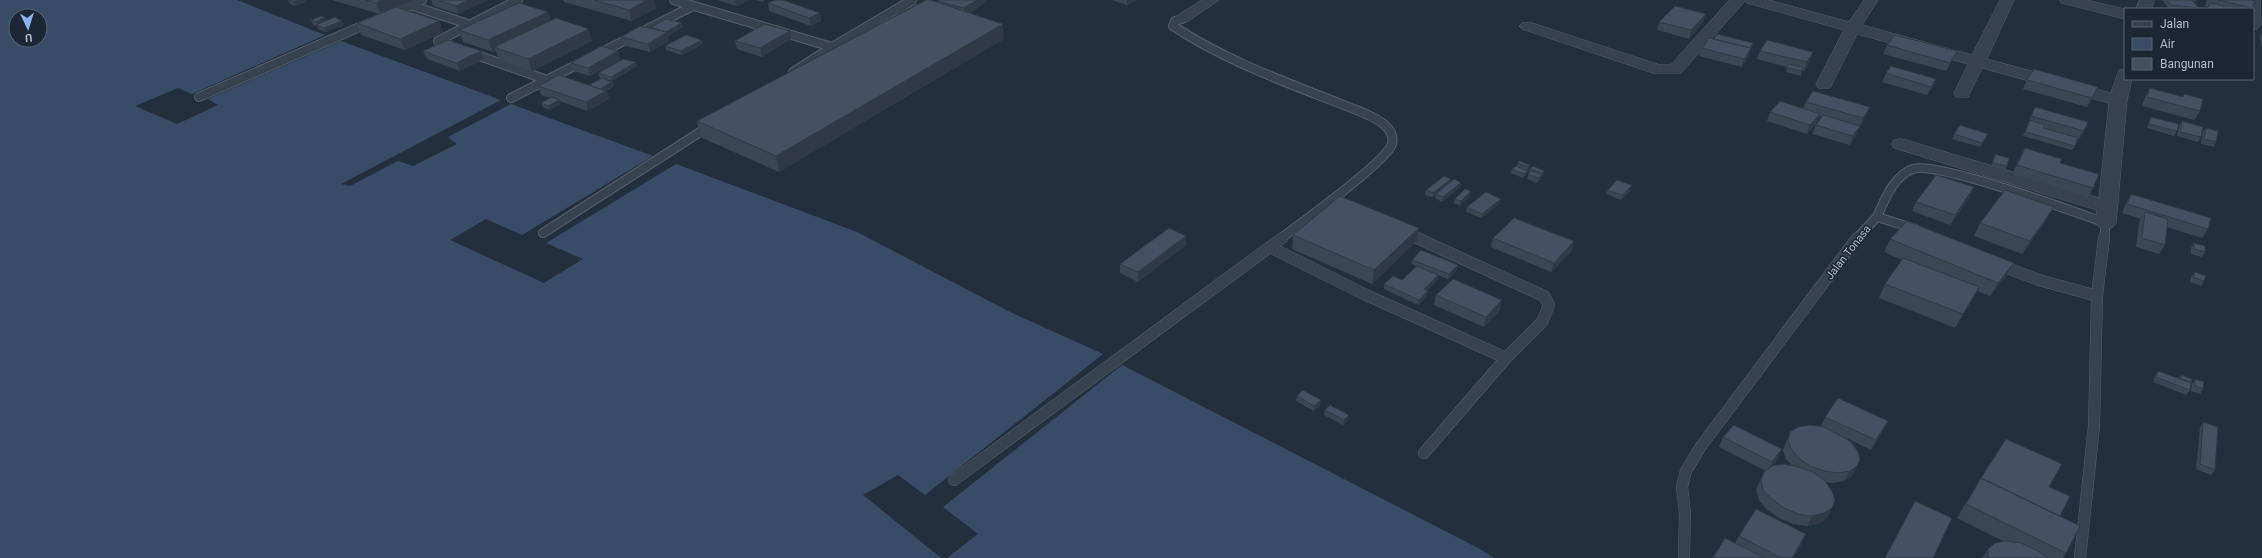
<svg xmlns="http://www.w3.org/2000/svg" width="2262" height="558" font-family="Roboto,sans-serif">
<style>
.water{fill:#394c67;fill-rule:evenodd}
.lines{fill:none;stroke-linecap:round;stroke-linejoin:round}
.service-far1-casing{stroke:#565f6c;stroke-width:10}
.service-casing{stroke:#565f6c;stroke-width:12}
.minor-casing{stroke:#565f6c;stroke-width:1}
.service-far1{stroke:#38414e;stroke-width:8}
.service{stroke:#38414e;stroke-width:11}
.minor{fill:#38414e;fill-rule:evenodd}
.wall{fill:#3b4654}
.shaded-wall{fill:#303945}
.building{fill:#455162;stroke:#303945}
.labels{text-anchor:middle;stroke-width:3;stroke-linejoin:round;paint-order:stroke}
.street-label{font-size:11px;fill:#b4bcc9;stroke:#1d2633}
</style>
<rect width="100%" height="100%" fill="#242f3e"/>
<path class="water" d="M 0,0 L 237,0 L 325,35 L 192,94 L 178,88 L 135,106 L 177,124 L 218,105 L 208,99 L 341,41 L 501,100 L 341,184 L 350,186 L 398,161 L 413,166 L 457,144 L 448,137 L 511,104 L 653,156 L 522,235 L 486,219 L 450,240 L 544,283 L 583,259 L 546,243 L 676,164 L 857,232 L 1010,312 L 1103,354 L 925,495 L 898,475 L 863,495 L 941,558 L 0,558 ZM 16,16 L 40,16 L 40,40 L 16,40 Z
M 1122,365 L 1480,549 L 1494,558 L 947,558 L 978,534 L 943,507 Z"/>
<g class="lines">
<g class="service-far1-casing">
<path id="service-far1" d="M 674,0 L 832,47 L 912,0
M 410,5 L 468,24
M 391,14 L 422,0
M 1182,19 L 1175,21 L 1173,26 C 1232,65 1300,87 1366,114 C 1377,119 1396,128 1392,144 C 1387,161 1299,225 1280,239
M 454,47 L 438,41 L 518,0
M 471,53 L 547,80
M 793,72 L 832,47
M 199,97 L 371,22
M 511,98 L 693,6
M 1877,217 C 1884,201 1894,175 1913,169 C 1937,161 2075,212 2106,223 L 2104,239
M 1405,232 L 1419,239
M 543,233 L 711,125
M 1856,239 L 1877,217 L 1916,229"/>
</g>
<g class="service-casing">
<path id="service" d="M 1270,247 L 1366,295 L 1506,358 L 1542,322 L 1549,305 L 1544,296 L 1417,238
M 1999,265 L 2039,280 L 2097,296 L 2104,238
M 1424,453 L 1506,358
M 954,480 L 1282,238
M 1684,556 L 1685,513 L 1682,487 L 1686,471 L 1701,446 L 1857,238
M 2080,558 L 2094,426 L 2097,296"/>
</g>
<g class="minor-casing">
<path id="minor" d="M 1202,0 L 1219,0 L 1187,22 L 1177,22 L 1174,19 L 1177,16 Z
M 1730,0 L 1769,0 L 1849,22 L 1864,0 L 1878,0 L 1862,25 L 1972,55 L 2000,0 L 2014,0 L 1987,59 L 2111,93 L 2119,70 L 2125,69 L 2125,79 L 2132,79 L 2127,100 L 2116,223 L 2113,227 L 2106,229 L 2099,227 L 2096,223 L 2097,210 L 1894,148 L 1891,144 L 1894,140 L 1900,139 L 1906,140 L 2099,198 L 2109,103 L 1982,68 L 1968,97 L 1956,97 L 1954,93 L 1968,64 L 1857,34 L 1830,88 L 1818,88 L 1816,84 L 1844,30 L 1747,3 L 1745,1 L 1681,73 L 1653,73 L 1522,29 L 1519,26 L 1522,23 L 1532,23 L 1660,65 L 1670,65 Z
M 2060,0 L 2086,0 L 2125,9 L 2125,19 L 2062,3 Z
M 2140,0 L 2154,0 L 2152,9 L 2136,9 Z
M 2246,0 L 2260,0 L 2261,25 L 2258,28 L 2253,30 L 2253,9 L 2245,9 Z"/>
</g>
<use href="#service-far1" class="service-far1"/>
<use href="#service" class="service"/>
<use href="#minor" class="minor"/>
</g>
<path class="wall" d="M 288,0 L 305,0 L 306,2 L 295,6 L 290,4 Z
M 332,0 L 413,0 L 397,7 L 439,21 L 443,33 L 405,50 L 361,35 L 357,23 L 379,14 Z
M 431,0 L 488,0 L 458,14 L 433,6 Z
M 563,0 L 654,0 L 656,8 L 632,21 L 564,2 Z
M 717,0 L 749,0 L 737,6 Z
M 755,0 L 765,0 L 762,2 Z
M 939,0 L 986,0 L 986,2 L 970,13 L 1004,39 L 779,172 L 700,137 L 697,121 L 897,15 L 897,14 L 918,4 L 937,2 L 937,1 Z
M 1112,0 L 1136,0 L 1127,5 Z
M 2162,0 L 2197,0 L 2197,1 L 2193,1 L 2199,8 L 2199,9 L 2169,9 Z
M 2207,0 L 2251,0 L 2252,8 L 2251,9 L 2207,9 L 2208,7 L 2205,6 Z
M 768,3 L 820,13 L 821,21 L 811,26 L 769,11 Z
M 311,20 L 342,21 L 344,25 L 326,32 L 318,29 L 317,26 L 313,25 Z
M 551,21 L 592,41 L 532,71 L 499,59 L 496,51 L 493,52 L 463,42 L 459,30 Z
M 1659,22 L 1703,22 L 1689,39 L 1657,30 Z
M 651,27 L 683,27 L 668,36 L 669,41 L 650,52 L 623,45 L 621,37 L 652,29 Z
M 790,31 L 791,39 L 762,57 L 737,49 L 735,41 Z
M 2262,33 L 2262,46 L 2261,46 L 2260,36 Z
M 1714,39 L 1753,43 L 1748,57 L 1742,67 L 1699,56 L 1702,48 Z
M 702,40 L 703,44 L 682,55 L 666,50 L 665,46 Z
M 1887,45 L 1953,59 L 1946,71 L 1883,54 Z
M 423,51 L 484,59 L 460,71 L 427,59 Z
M 618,51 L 620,60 L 590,76 L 573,71 L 571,63 Z
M 1760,51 L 1810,60 L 1804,71 L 1802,70 L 1801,76 L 1786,72 L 1787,67 L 1757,59 Z
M 636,62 L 637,66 L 612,81 L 603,79 L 612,82 L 614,86 L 606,91 L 609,99 L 588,111 L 559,101 L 560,104 L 549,110 L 543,107 L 541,103 L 551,98 L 541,95 L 538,86 L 589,85 L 602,78 L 600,78 L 598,73 Z
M 1886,73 L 1936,79 L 1932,88 L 1927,95 L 1882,82 Z
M 2027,80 L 2098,87 L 2087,107 L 2023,89 Z
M 2150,88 L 2182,97 L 2184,94 L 2200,111 L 2194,120 L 2142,106 L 2145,97 Z
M 1806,102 L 1870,107 L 1866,115 L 1860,126 L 1856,135 L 1850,145 L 1812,134 L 1816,125 L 1822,116 L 1820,116 L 1807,134 L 1767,121 L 1770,112 L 1803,109 Z
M 2035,107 L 2084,131 L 2079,139 L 2077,139 L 2075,146 L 2072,150 L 2023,136 L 2028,125 L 2027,125 Z
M 2151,117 L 2177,131 L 2174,136 L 2147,128 L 2149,121 Z
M 2182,121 L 2201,137 L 2198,142 L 2177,136 L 2179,126 Z
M 2206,128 L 2216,142 L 2214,147 L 2201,144 L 2203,132 Z
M 1954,134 L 1986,138 L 1980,147 L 1952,139 Z
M 2025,148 L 2060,163 L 2093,188 L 2088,197 L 2012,174 Z
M 1995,154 L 2007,166 L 2005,171 L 1991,167 L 1993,159 Z
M 1517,163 L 1530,165 L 1529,170 L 1527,172 L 1526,175 L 1523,178 L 1511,173 L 1512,169 L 1517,166 Z
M 1530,169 L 1544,171 L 1543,175 L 1541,177 L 1541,179 L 1537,183 L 1527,179 Z
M 1451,179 L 1450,182 L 1461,183 L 1460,187 L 1442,202 L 1435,198 L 1436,195 L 1432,197 L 1425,195 L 1426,190 Z
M 1974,187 L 1970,197 L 1950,225 L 1912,211 L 1916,202 Z
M 1608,190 L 1631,190 L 1621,200 L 1606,194 Z
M 2131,194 L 2208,229 L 2202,238 L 2167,227 L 2165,245 L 2159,254 L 2136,247 L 2139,222 L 2141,219 L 2122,213 L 2126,203 Z
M 1470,196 L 1460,206 L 1454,203 L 1455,199 Z
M 1500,203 L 1481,218 L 1466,212 L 1467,207 Z
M 2046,221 L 2022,254 L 1974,236 L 1980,223 Z
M 1293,235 L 1417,241 L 1372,284 L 1292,249 Z
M 1493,238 L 1572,251 L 1551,272 L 1491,247 Z
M 1890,239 L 2006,276 L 1990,296 L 1977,291 L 1955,328 L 1879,298 L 1885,284 L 1902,260 L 1884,252 Z
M 2194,243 L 2205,252 L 2202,257 L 2191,254 L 2191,248 Z
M 1186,245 L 1138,282 L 1120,273 L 1120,264 Z
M 1412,260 L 1457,270 L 1448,279 L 1438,275 L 1437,280 L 1427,291 L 1427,296 L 1418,305 L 1384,289 L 1384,284 L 1402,280 L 1416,266 L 1411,264 Z
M 2195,272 L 2204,281 L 2201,286 L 2190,282 L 2191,277 Z
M 1436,295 L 1500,310 L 1484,327 L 1434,305 Z
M 2158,371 L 2178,378 L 2181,375 L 2192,382 L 2190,390 L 2186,395 L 2153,382 L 2155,376 Z
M 2195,379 L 2203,389 L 2200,394 L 2191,391 L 2192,384 Z
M 1297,396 L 1320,405 L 1314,411 L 1296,401 Z
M 1325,410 L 1349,415 L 1348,420 L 1343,425 L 1324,415 Z
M 1825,417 L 1888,421 L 1883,431 L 1871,450 L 1838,434 L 1852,476 L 1844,481 L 1833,483 L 1825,482 L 1832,508 L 1827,518 L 1819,524 L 1807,526 L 1793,524 L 1779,518 L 1767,510 L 1759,500 L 1756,490 L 1764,472 L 1766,471 L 1719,447 L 1723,437 L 1778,459 L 1772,466 L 1792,466 L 1786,459 L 1783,450 L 1790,432 L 1822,427 L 1821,427 Z
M 2203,422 L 2215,470 L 2211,475 L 2196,469 L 2200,427 Z
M 1981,478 L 2049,487 L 2060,516 L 2066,553 L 2063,558 L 1982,558 L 1988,549 L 2003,541 L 1957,518 Z
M 1739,536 L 1801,545 L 1793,558 L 1713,558 L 1735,543 Z"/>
<path class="shaded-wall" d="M 299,0 L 305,0 L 306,2 L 295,6 L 293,2 Z
M 383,0 L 413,0 L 381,14 L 376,3 Z
M 468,0 L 488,0 L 458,14 L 456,6 Z
M 647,0 L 654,0 L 656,8 L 632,21 L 629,10 Z
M 735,0 L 749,0 L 737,6 Z
M 977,0 L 986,0 L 986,2 L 965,16 L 964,8 Z
M 1127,0 L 1136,0 L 1127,5 Z
M 548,12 L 552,23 L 494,47 L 496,51 L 493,52 L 488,40 Z
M 820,13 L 821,21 L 811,26 L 809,18 Z
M 1706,14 L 1703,22 L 1689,39 L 1691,30 Z
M 325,17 L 327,21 L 318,26 L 316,22 Z
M 342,21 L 344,25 L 326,32 L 324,28 Z
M 439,21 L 443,33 L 405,50 L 400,39 Z
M 682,23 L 683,27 L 668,36 L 669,41 L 650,52 L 648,44 L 667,33 L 666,32 Z
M 1003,24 L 1004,39 L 779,172 L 776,156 Z
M 589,29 L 592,41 L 532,71 L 528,59 Z
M 790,31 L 791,39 L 762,57 L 760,48 Z
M 702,40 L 703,44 L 682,55 L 681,51 Z
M 1751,48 L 1748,57 L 1742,67 L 1744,59 Z
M 481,51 L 484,59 L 460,71 L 456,63 Z
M 618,51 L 620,60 L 590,76 L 588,68 Z
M 1813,52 L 1810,60 L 1804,71 L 1807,62 Z
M 636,62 L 637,66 L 612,81 L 611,77 Z
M 1936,79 L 1932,88 L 1927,95 L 1931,87 Z
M 612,82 L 614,86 L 600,93 L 599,89 Z
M 606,91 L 609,99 L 588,111 L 586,102 Z
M 559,100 L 560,104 L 549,110 L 548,106 Z
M 1870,107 L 1866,115 L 1859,127 L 1860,126 L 1856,135 L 1850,145 L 1853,136 L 1859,127 L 1863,118 Z
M 1820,114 L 1817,123 L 1807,134 L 1810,125 Z
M 1530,165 L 1529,170 L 1527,172 L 1526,175 L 1523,178 L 1524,174 L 1527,171 L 1528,167 Z
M 1544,171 L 1543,175 L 1541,177 L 1541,179 L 1537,183 L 1538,178 L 1541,175 L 1542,173 Z
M 1451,179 L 1450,183 L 1432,197 L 1433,193 Z
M 1461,183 L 1460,187 L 1442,202 L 1443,197 Z
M 1632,185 L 1631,190 L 1621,200 L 1623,195 Z
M 1974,187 L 1970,197 L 1950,225 L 1955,215 Z
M 1471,191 L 1470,196 L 1460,206 L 1461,201 Z
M 1501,199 L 1500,203 L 1481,218 L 1482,214 Z
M 2054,207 L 2046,221 L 2022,254 L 2030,241 Z
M 1419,228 L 1417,241 L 1372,284 L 1374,270 Z
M 1186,236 L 1186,245 L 1138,282 L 1138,272 Z
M 1574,241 L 1572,251 L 1551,272 L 1554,263 Z
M 2014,263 L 2006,276 L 1990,296 L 1998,283 Z
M 1458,265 L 1457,270 L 1448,279 L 1449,274 Z
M 1438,275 L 1437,280 L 1423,294 L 1424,289 Z
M 1979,287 L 1972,301 L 1955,328 L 1963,314 Z
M 1428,291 L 1427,296 L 1418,305 L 1419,300 Z
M 1502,300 L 1500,310 L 1484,327 L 1486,317 Z
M 1321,400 L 1320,405 L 1314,411 L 1314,406 Z
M 1349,415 L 1348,420 L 1343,425 L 1344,420 Z
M 1888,421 L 1883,431 L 1871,450 L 1876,440 Z
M 1782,449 L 1778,459 L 1768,472 L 1772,462 Z
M 1857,466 L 1852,476 L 1844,481 L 1850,471 Z
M 1832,508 L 1827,518 L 1819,524 L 1807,526 L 1812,516 Z
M 1806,534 L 1801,545 L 1793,558 L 1792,558 Z"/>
<path class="building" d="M 289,0 L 299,0 L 293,2 Z
M 366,0 L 383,0 L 376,3 Z
M 438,0 L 468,0 L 456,6 Z
M 594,0 L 647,0 L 629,10 Z
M 775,0 L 783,0 L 820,13 L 809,18 L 768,3 Z
M 926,0 L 930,0 L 1003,24 L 776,156 L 697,121 Z
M 939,0 L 977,0 L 964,8 L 937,1 Z
M 2167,0 L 2192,0 L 2199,8 L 2171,5 Z
M 2218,0 L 2251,0 L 2255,1 L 2252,8 Z
M 519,3 L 548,12 L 488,40 L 459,30 Z
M 914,3 L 918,4 L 898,15 L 897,14 Z
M 2210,3 L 2224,6 L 2223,9 L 2212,9 L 2208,8 Z
M 1675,6 L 1706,14 L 1691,30 L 1659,22 Z
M 396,7 L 439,21 L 400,39 L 357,23 Z
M 321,16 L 325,17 L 316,22 L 311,20 Z
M 335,17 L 342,21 L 324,28 L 316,25 Z
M 556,18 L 589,29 L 528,59 L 494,47 Z
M 666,19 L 682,23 L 666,32 L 651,27 Z
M 764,24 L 790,31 L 760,48 L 735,41 Z
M 640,26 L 667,32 L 648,44 L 621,37 Z
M 1717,34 L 1753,43 L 1750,48 L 1714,39 Z
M 686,35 L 702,40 L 681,51 L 665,46 Z
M 1895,35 L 1957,51 L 1950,63 L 1887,45 Z
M 1709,38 L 1751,48 L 1744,59 L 1702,48 Z
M 448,40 L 481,51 L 456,63 L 423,51 Z
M 1767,40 L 1813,52 L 1807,62 L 1760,51 Z
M 601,46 L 618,51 L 588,68 L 571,63 Z
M 623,59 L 636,62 L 611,77 L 598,73 Z
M 1788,64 L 1803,67 L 1802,71 L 1787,68 Z
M 1891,66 L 1936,79 L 1931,87 L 1886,73 Z
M 2034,69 L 2098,87 L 2092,98 L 2027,80 Z
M 559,75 L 606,91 L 586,102 L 538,86 Z
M 602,78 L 612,82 L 600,89 L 589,85 Z
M 2150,88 L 2183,97 L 2184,94 L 2203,99 L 2200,111 L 2147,97 Z
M 1813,91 L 1870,107 L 1863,118 L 1806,102 Z
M 552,97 L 559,100 L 548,106 L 541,103 Z
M 1780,101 L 1820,114 L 1810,125 L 1770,112 Z
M 2035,107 L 2088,122 L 2084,131 L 2031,116 Z
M 1823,115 L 1860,126 L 1853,136 L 1816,125 Z
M 2151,117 L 2179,124 L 2177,131 L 2149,124 Z
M 2030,120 L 2045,125 L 2043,128 L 2078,138 L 2075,146 L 2025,132 Z
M 2182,121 L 2203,127 L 2201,137 L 2180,132 Z
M 1960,125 L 1988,134 L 1982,143 L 1954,134 Z
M 2206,128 L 2218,131 L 2216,142 L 2204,139 Z
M 2025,148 L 2062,159 L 2060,163 L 2099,174 L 2093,188 L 2017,165 Z
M 1995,154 L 2009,158 L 2007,166 L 1993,163 Z
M 1520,161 L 1530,165 L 1528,167 L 1517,163 Z
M 1516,166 L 1528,171 L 1524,174 L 1512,169 Z
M 1533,166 L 1544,171 L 1542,173 L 1530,169 Z
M 1532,171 L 1542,175 L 1538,178 L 1528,174 Z
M 1936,175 L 1974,187 L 1955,215 L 1916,202 Z
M 1444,176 L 1451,179 L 1433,193 L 1426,190 Z
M 1454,179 L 1461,183 L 1443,197 L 1436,194 Z
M 1617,180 L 1632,185 L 1623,195 L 1608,190 Z
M 1465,189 L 1471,191 L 1461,201 L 1455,199 Z
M 2005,190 L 2054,207 L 2030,241 L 1980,223 Z
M 1486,192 L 1501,199 L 1482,214 L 1467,207 Z
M 2131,194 L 2211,218 L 2208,229 L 2127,204 Z
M 1340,196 L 1419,228 L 1374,270 L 1293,235 Z
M 2145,212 L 2168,219 L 2165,245 L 2142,238 Z
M 1514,218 L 1574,241 L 1554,263 L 1493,238 Z
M 1907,221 L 2014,263 L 1998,283 L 1890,239 Z
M 1169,228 L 1186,236 L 1138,272 L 1120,264 Z
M 2194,243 L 2205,246 L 2205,252 L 2194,249 Z
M 1421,250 L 1458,265 L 1449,274 L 1412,260 Z
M 1903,258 L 1979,287 L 1963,314 L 1885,284 Z
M 1417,266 L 1438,275 L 1424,289 L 1428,291 L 1419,300 L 1384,284 L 1393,276 L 1402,280 Z
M 2195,272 L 2206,276 L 2204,281 L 2193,277 Z
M 1453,279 L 1502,300 L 1486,317 L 1436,295 Z
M 2158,371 L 2191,383 L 2190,390 L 2156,377 Z
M 2181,375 L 2192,379 L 2192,382 L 2181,379 Z
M 2195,379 L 2204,382 L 2203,389 L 2195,386 Z
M 1303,390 L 1321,400 L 1314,406 L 1297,396 Z
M 1838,398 L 1888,421 L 1876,440 L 1825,417 Z
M 1330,405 L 1349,415 L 1344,420 L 1325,410 Z
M 2203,422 L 2218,427 L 2215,470 L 2200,464 Z
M 1734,425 L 1782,449 L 1772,462 L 1723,437 Z
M 1810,425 L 1824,427 L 1850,441 L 1857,450 L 1860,459 L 1857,466 L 1850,471 L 1838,473 L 1825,471 L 1810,466 L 1799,458 L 1791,449 L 1788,440 L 1790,432 L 1798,427 Z
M 2006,439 L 2062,464 L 2049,487 L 2070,496 L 2060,516 L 1981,478 Z
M 1784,464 L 1798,467 L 1813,472 L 1825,481 L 1832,491 L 1835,500 L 1832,508 L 1824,513 L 1812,516 L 1798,514 L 1784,508 L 1772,499 L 1763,490 L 1761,480 L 1764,472 L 1772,466 Z
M 1981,478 L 2080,526 L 2066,553 L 1966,504 Z
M 1915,501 L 1952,518 L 1933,558 L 1885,558 Z
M 1756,509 L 1806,534 L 1792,558 L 1781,558 L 1739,536 Z
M 1725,538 L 1765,558 L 1713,558 Z
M 2006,541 L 2021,543 L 2036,550 L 2048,558 L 1988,558 L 1988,549 L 1995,543 Z"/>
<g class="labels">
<g class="street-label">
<text transform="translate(1848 252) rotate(-52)" y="4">Jalan Tonasa</text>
</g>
</g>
<rect x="2124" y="8" width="130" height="72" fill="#1d2633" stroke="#59626f"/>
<rect x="2132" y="21" width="20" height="6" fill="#38414e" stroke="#59626f"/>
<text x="2160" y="28" font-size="12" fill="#b4bcc9">Jalan</text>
<rect x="2132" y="38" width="20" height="12" fill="#394c67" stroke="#59626f"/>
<text x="2160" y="48" font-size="12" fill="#b4bcc9">Air</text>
<rect x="2132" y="58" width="20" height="12" fill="#455162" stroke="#59626f"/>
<text x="2160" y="68" font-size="12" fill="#b4bcc9">Bangunan</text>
<g transform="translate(28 28) rotate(176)"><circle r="19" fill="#1d2633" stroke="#59626f"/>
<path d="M0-3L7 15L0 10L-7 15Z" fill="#8ab4f8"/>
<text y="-6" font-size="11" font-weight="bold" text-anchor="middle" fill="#b4bcc9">U</text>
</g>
</svg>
